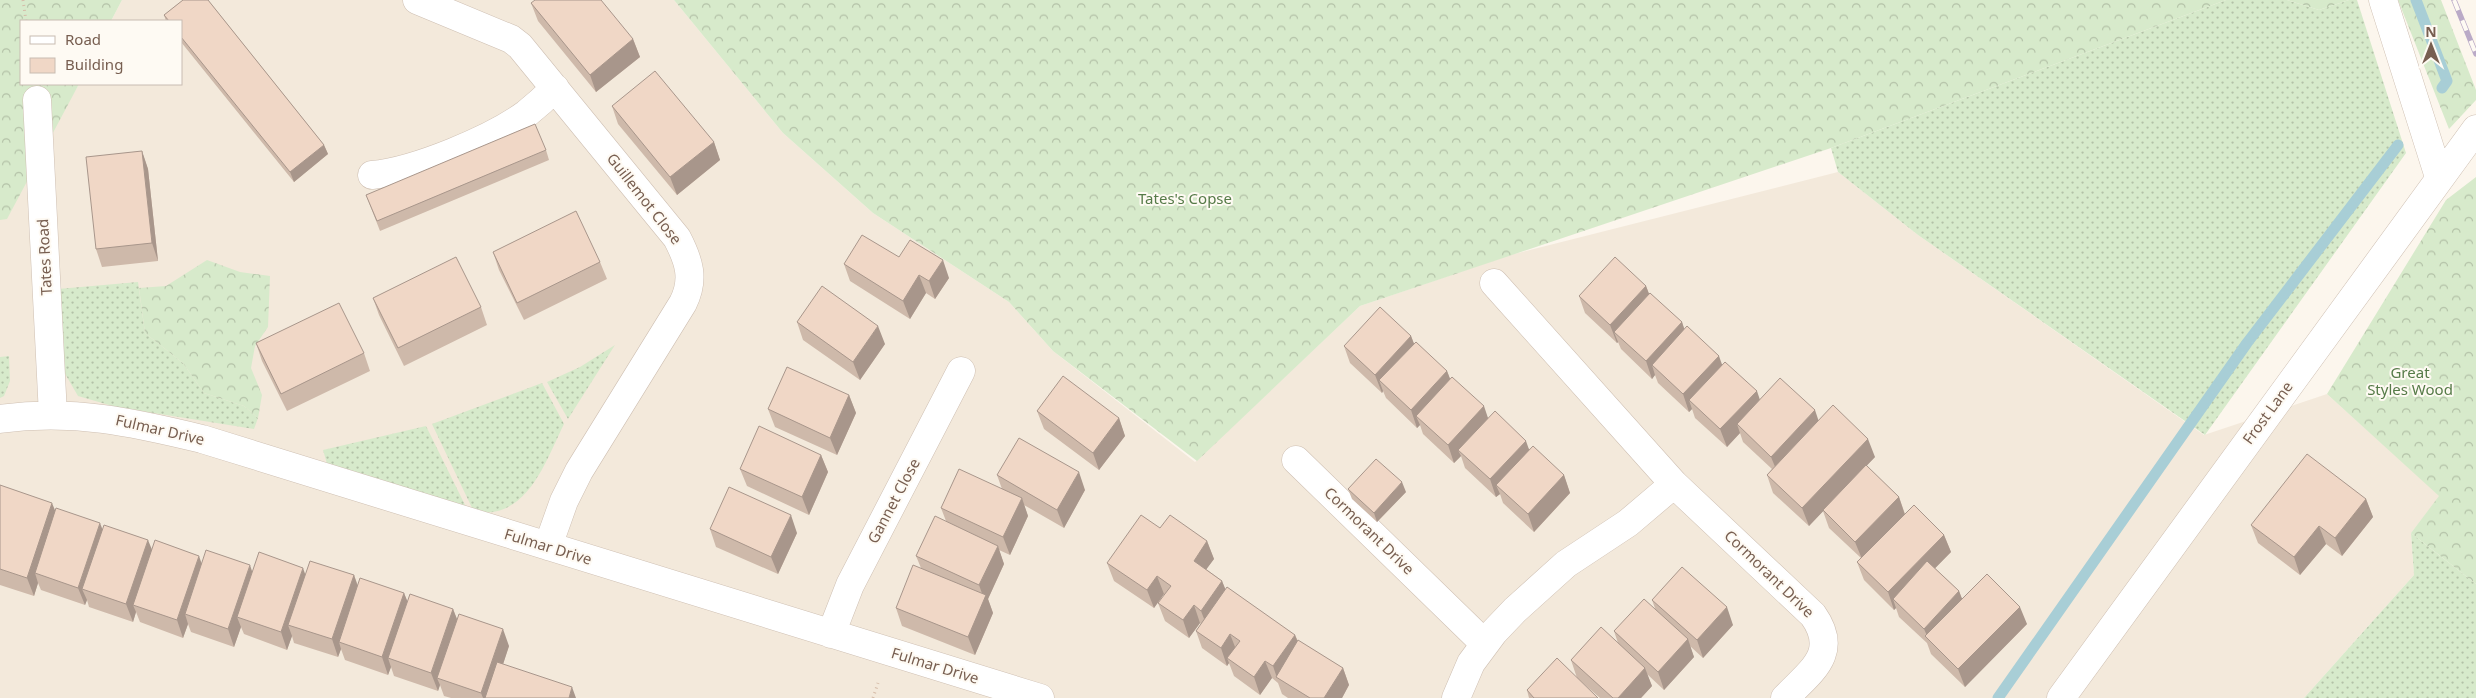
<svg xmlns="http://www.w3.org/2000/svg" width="2476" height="698" font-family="'Noto Sans',sans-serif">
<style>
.residential{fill:#f3e9db}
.grass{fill:url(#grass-dots)}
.forest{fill:url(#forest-crowns)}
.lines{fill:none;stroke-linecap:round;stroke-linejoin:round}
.stream{stroke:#a8ced6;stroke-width:11}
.minor-casing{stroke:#cebfb2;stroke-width:29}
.path{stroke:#d5bba8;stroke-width:3;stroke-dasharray:1 4;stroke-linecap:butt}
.minor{stroke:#fff;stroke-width:28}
.rail-casing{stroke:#baaac7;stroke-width:5.5}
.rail{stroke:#fefaf3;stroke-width:4;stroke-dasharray:11;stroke-linecap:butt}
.wall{fill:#ceb9aa}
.shaded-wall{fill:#a8968b}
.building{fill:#f0d7c6;stroke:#a8968b}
.labels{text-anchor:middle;stroke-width:4;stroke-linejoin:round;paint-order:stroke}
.street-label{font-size:15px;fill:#775e50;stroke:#fefaf3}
.park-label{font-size:15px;fill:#567b48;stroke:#fefaf3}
</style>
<defs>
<pattern id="grass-dots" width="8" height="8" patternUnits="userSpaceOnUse" patternTransform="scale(1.25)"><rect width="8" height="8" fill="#d7eacb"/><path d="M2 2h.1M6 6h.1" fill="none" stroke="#b3c1a7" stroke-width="1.8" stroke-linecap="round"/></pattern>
<pattern id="forest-crowns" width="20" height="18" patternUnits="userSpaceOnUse" patternTransform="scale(1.25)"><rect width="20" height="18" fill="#d7eacb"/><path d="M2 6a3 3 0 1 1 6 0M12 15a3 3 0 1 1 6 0" fill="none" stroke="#b3c1a7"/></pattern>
</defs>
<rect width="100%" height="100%" fill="#fcf6ed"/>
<path class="residential" d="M 122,0 L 674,0 L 783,133 L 873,213 L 1009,302 L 1053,351 L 1195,462 L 1360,306 L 1510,255 L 1838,172 L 1918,235 L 2204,435 L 2327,394 L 2440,496 L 2411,533 L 2414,575 L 2304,698 L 0,698 L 0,220 L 79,84 L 181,84 L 181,21 L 111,21 Z"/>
<path class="grass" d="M 2226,0 L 2287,0 L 2319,10 L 2349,0 L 2357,0 L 2406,153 L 2205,435 L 1918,235 L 1838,172 L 1831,148 Z
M 138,282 L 145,333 L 183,363 L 204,393 L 244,406 L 258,418 L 254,429 L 116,407 L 78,396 L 64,372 L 58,289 Z
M 615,345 L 568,419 L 547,382 L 580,367 Z
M 9,356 L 10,381 L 4,396 L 0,398 L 0,357 Z
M 542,383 L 564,424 C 548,456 532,506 493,512 C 487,513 479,511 473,510 L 432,424 Z
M 426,426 L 467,509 L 328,467 L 323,450 Z
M 2411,533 L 2476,584 L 2476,698 L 2304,698 L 2414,575 Z"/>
<path class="forest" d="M 0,0 L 122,0 L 111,21 L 21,21 L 21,84 L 79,84 L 7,219 L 0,220 Z
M 674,0 L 2226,0 L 1831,148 L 1360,306 L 1197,461 L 1053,351 L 1009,302 L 873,213 L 783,133 Z
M 2287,0 L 2349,0 L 2319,10 Z
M 2398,0 L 2441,0 L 2476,90 L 2476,100 L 2449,129 Z
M 2476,177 L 2476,584 L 2411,533 L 2439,496 L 2327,394 L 2446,200 Z
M 207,260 L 240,272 L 270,276 L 268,327 L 255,346 L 251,368 L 262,395 L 258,418 L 244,406 L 204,393 L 183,363 L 145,333 L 139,288 L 166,286 Z"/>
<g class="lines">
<path class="stream" d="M 2416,0 L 2447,81 L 2442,88
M 1998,698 L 2247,343 L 2398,145"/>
<g class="minor-casing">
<path id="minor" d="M 417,0 L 511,39 L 520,46 L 677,238 C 689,261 695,279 683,303 L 579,471 L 564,501 L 548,546
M 2383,0 L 2439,177
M 37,100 L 53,415
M 372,175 C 415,171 492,139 526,114 C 536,106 546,97 555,88
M 1494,283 L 1674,484 L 1813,615 C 1840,653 1811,671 1785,698
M 0,419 C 73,409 132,422 202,439 L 1040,698
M 1296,460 L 1485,644
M 831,634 L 850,585 L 961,371
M 1456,698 L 1471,663 L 1494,632 L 1515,610 L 1566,564 L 1628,523 L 1674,484
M 2061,698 L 2476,129"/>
</g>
<path class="path" d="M 23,0 L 26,21
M 873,698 L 878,683"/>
<use href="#minor" class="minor"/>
<g class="rail-casing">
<path id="rail" d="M 2454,0 L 2476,54"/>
</g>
<use href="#rail" class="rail"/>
</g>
<path class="wall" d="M 183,0 L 208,0 L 324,145 L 328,154 L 294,182 L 181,42 L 181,21 L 166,21 L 164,15 Z
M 531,3 L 633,39 L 640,57 L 596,92 L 538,21 Z
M 612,106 L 714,142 L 720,160 L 677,195 L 618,124 Z
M 546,150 L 549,160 L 380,231 L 366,195 Z
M 142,151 L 148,169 L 158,261 L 102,267 L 96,249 Z
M 493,252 L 600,262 L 607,279 L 524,320 L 499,270 Z
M 899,257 L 949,278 L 935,299 L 926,293 L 910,319 L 850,281 L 844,264 Z
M 1646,286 L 1649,294 L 1682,322 L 1684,329 L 1760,400 L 1819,421 L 1875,457 L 1866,466 L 1899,497 L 1905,514 L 1944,535 L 1951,552 L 1935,568 L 1959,591 L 1962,599 L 2027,624 L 1965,687 L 1931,654 L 1927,643 L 1899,617 L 1896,608 L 1894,610 L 1864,580 L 1857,562 L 1861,558 L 1829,528 L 1823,511 L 1809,526 L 1773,493 L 1767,475 L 1772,469 L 1743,442 L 1740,433 L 1727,447 L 1695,418 L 1692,409 L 1689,412 L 1658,383 L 1655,375 L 1652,379 L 1621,349 L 1618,342 L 1617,343 L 1585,313 L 1579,296 Z
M 373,298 L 481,307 L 487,325 L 404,366 L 379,315 Z
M 797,322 L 885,344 L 860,380 L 803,340 Z
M 1411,336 L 1414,344 L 1447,371 L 1450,379 L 1488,418 L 1564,475 L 1570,493 L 1534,532 L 1503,503 L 1500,494 L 1496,497 L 1465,468 L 1461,456 L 1454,463 L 1423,434 L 1420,425 L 1417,428 L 1386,398 L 1383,391 L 1382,393 L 1350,363 L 1344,346 Z
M 256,343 L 364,353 L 370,371 L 287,411 L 262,361 Z
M 849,395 L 856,413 L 837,455 L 775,427 L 768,409 Z
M 1037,411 L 1119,418 L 1125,436 L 1099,470 L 1044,429 Z
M 821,455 L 828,472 L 809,515 L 747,486 L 740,469 Z
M 997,475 L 1085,490 L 1064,528 L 1024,505 L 1028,516 L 1010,555 L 999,550 L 1004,564 L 988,599 L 993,613 L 975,655 L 902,626 L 896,608 L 921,568 L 916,556 L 946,521 L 941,508 L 1002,489 Z
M 0,485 L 56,511 L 152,550 L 202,564 L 252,572 L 305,575 L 354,575 L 358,586 L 404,593 L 407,601 L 453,609 L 457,619 L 509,646 L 503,664 L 576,698 L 451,698 L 444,696 L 440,685 L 438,691 L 394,676 L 391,667 L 388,675 L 345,660 L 341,649 L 338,657 L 294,643 L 292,636 L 287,650 L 244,634 L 241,627 L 234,647 L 191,632 L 188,624 L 183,638 L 140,622 L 136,612 L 133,622 L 89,607 L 87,600 L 85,605 L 41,590 L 38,583 L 34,596 L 0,585 Z
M 1348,489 L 1406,492 L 1377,522 L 1352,499 Z
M 2366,499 L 2373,517 L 2342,556 L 2326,544 L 2300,575 L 2258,543 L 2251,525 Z
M 1160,528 L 1207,541 L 1214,559 L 1206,569 L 1222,581 L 1225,589 L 1295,635 L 1298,641 L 1343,668 L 1349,685 L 1342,698 L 1288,698 L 1282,694 L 1278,683 L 1272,678 L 1260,695 L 1234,676 L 1229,663 L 1227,666 L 1202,648 L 1196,631 L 1201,624 L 1200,623 L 1189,638 L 1165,621 L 1158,603 L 1165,595 L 1164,594 L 1154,608 L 1114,581 L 1107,563 Z
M 710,529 L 797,533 L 778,574 L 716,547 Z
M 1652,600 L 1733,625 L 1703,658 L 1690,646 L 1694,657 L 1664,690 L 1647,674 L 1652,686 L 1641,698 L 1600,698 L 1577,678 L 1571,660 L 1618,643 L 1614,631 L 1656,611 Z
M 1527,690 L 1598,698 L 1529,698 Z"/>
<path class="shaded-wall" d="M 633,39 L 640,57 L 596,92 L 590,75 Z
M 714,142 L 720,160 L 677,195 L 670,177 Z
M 324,145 L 328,154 L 294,182 L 290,172 Z
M 142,151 L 148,169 L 158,261 L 152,243 Z
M 943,260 L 949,278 L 935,299 L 929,281 Z
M 919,275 L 926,293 L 910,319 L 903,301 Z
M 1646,286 L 1653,304 L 1614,332 L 1618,342 L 1617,343 L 1610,325 Z
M 1682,322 L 1688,340 L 1652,365 L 1655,375 L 1652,379 L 1646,361 Z
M 878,326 L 885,344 L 860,380 L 853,362 Z
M 1411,336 L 1418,354 L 1379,380 L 1383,391 L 1382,393 L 1375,375 Z
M 1719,356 L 1725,373 L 1689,400 L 1692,409 L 1689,412 L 1683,394 Z
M 1447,371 L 1454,389 L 1416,416 L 1420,425 L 1417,428 L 1411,410 Z
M 1757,391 L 1763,409 L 1737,424 L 1740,433 L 1727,447 L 1720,429 Z
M 849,395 L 856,413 L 837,455 L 830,438 Z
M 1484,406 L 1490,424 L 1458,450 L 1461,456 L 1454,463 L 1448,445 Z
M 1815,410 L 1821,428 L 1778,474 L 1771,457 Z
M 1119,418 L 1125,436 L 1099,470 L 1093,453 Z
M 1868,439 L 1875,457 L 1809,526 L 1802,508 Z
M 1526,441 L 1532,458 L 1496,485 L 1500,494 L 1496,497 L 1490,479 Z
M 821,455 L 828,472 L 809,515 L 802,497 Z
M 1079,472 L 1085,490 L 1064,528 L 1057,510 Z
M 1564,475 L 1570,493 L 1534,532 L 1528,514 Z
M 1402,482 L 1406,492 L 1377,522 L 1374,513 Z
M 1899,497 L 1905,515 L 1862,559 L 1855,542 Z
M 1022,498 L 1028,516 L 1010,555 L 1003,537 Z
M 2366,499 L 2373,517 L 2342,556 L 2335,538 Z
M 52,503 L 59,520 L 35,573 L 38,583 L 34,596 L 27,578 Z
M 791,515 L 797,533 L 778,574 L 771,557 Z
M 100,523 L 107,541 L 82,589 L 87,600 L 85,605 L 78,588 Z
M 2319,526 L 2326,544 L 2300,575 L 2294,557 Z
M 1944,535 L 1951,552 L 1899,605 L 1893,599 L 1896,608 L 1894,610 L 1888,592 Z
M 148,540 L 155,557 L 133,605 L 136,612 L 133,622 L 126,604 Z
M 1207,541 L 1214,559 L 1200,578 L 1194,561 Z
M 998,546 L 1004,564 L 988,599 L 993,613 L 975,655 L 968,637 L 984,599 L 979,585 Z
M 199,556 L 205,573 L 185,614 L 188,624 L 183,638 L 177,620 Z
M 250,565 L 256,583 L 237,617 L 241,627 L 234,647 L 228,629 Z
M 303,568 L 309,585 L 288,625 L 292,636 L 287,650 L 281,632 Z
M 354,575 L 360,593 L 339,642 L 341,649 L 338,657 L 332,639 Z
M 1157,576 L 1164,594 L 1154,608 L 1147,590 Z
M 1222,581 L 1229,598 L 1208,629 L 1201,611 Z
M 1959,591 L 1966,609 L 1929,640 L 1924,629 Z
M 404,593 L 411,610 L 388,658 L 391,667 L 388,675 L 382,657 Z
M 1194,605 L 1200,623 L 1189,638 L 1183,620 Z
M 1727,607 L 1733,625 L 1703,658 L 1697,640 Z
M 2020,607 L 2027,624 L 1965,687 L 1958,669 Z
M 453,609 L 460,627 L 437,678 L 440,685 L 438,691 L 431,673 Z
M 503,629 L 509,646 L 492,698 L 483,698 L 481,693 Z
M 1230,634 L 1237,652 L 1227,658 L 1229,663 L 1227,666 L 1221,648 Z
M 1295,635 L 1302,653 L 1277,678 L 1273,666 Z
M 1688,639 L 1694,657 L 1664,690 L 1658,672 Z
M 1265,661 L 1272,678 L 1260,695 L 1254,677 Z
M 1343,668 L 1349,685 L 1342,698 L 1324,698 Z
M 1645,668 L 1652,686 L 1641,698 L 1618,698 Z
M 572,687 L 576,698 L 569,698 Z"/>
<path class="building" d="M 183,0 L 208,0 L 324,145 L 290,172 L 181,37 L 181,21 L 169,21 L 164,15 Z
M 535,0 L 601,0 L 633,39 L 590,75 L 531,3 Z
M 655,71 L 714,142 L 670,177 L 612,106 Z
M 535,124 L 546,150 L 377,221 L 366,195 Z
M 142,151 L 152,243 L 96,249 L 86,157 Z
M 576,211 L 600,262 L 517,303 L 493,252 Z
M 862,235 L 899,257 L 910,240 L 943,260 L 929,281 L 919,275 L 903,301 L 844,264 Z
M 456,257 L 481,307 L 398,348 L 373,298 Z
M 1615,257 L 1646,286 L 1610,325 L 1579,296 Z
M 822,286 L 878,326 L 853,362 L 797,322 Z
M 1650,293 L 1682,322 L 1646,361 L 1614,332 Z
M 339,303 L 364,353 L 281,394 L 256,343 Z
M 1380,307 L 1411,336 L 1375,375 L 1344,346 Z
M 1687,326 L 1719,356 L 1683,394 L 1652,365 Z
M 1416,342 L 1447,371 L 1411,410 L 1379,380 Z
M 1725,362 L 1757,391 L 1720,429 L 1689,400 Z
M 787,367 L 849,395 L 830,438 L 768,409 Z
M 1063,376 L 1119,418 L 1093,453 L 1037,411 Z
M 1452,377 L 1484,406 L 1448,445 L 1416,416 Z
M 1780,378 L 1815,410 L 1771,457 L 1737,424 Z
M 1833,405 L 1868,439 L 1802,508 L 1767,475 Z
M 1495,411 L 1526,441 L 1490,479 L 1458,450 Z
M 759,426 L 821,455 L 802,497 L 740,469 Z
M 1019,438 L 1079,472 L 1057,510 L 997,475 Z
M 1533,446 L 1564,475 L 1528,514 L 1496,485 Z
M 2307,454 L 2366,499 L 2335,538 L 2319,526 L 2294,557 L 2251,525 Z
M 1376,459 L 1402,482 L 1374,513 L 1348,489 Z
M 1866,465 L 1899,497 L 1855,542 L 1823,510 Z
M 959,469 L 1022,498 L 1003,537 L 941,508 Z
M 0,485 L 52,503 L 27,578 L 0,569 Z
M 729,487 L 791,515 L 771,557 L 710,529 Z
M 1914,505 L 1944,535 L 1888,592 L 1857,562 Z
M 56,508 L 100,523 L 78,588 L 35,573 Z
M 1141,515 L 1160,528 L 1170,515 L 1207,541 L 1194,561 L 1222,581 L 1201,611 L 1194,605 L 1183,620 L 1158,603 L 1171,586 L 1157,576 L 1147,590 L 1107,563 Z
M 935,516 L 998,546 L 979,585 L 916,556 Z
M 104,525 L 148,540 L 126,604 L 82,589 Z
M 155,540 L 199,556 L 177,620 L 133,605 Z
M 206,550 L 250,565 L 228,629 L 185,614 Z
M 259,552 L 303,568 L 281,632 L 237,617 Z
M 310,561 L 354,575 L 332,639 L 288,625 Z
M 1927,561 L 1959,591 L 1924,629 L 1893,599 Z
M 913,565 L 986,595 L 968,637 L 896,608 Z
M 1682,567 L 1727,607 L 1697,640 L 1652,600 Z
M 1987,574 L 2020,607 L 1958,669 L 1925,636 Z
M 360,578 L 404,593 L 382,657 L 339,642 Z
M 1227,587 L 1295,635 L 1273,666 L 1265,661 L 1254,677 L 1227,658 L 1240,641 L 1230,634 L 1221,648 L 1196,631 Z
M 410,594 L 453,609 L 431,673 L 388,658 Z
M 1644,599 L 1688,639 L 1658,672 L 1614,631 Z
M 459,614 L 503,629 L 481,693 L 437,678 Z
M 1601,627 L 1645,668 L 1618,698 L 1613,698 L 1571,660 Z
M 1298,640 L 1343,668 L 1324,698 L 1310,698 L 1276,677 Z
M 1557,658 L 1598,698 L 1534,698 L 1527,690 Z
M 497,662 L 572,687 L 569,698 L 485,698 Z"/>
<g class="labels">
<g class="street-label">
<text transform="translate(644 199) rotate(52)" y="5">Guillemot Close</text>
<text transform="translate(45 257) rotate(-93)" y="5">Tates Road</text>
<text transform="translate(2268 413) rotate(-54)" y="5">Frost Lane</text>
<text transform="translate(160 430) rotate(13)" y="5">Fulmar Drive</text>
<text transform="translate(894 501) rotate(-62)" y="5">Gannet Close</text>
<text transform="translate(1369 531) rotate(44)" y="5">Cormorant Drive</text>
<text transform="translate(548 547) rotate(17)" y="5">Fulmar Drive</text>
<text transform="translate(1769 574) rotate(44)" y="5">Cormorant Drive</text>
<text transform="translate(935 666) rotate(17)" y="5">Fulmar Drive</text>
</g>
<g class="park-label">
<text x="1185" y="204">Tates's Copse</text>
<text x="2410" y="378">Great<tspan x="2410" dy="17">Styles Wood</tspan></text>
</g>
</g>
<rect x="20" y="20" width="162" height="65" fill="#fefaf3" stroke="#c8bcb2"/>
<rect x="30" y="36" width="25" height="8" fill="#ffffff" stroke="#c8bcb2"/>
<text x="65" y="45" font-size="15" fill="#775e50">Road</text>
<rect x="30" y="58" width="25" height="15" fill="#f0d7c6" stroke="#c8bcb2"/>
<text x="65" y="70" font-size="15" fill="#775e50">Building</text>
<g transform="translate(2431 45)" stroke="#fefaf3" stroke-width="4" paint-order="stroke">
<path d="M0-4L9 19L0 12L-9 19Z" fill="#775e50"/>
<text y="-8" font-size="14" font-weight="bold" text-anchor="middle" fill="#775e50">N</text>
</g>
</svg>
